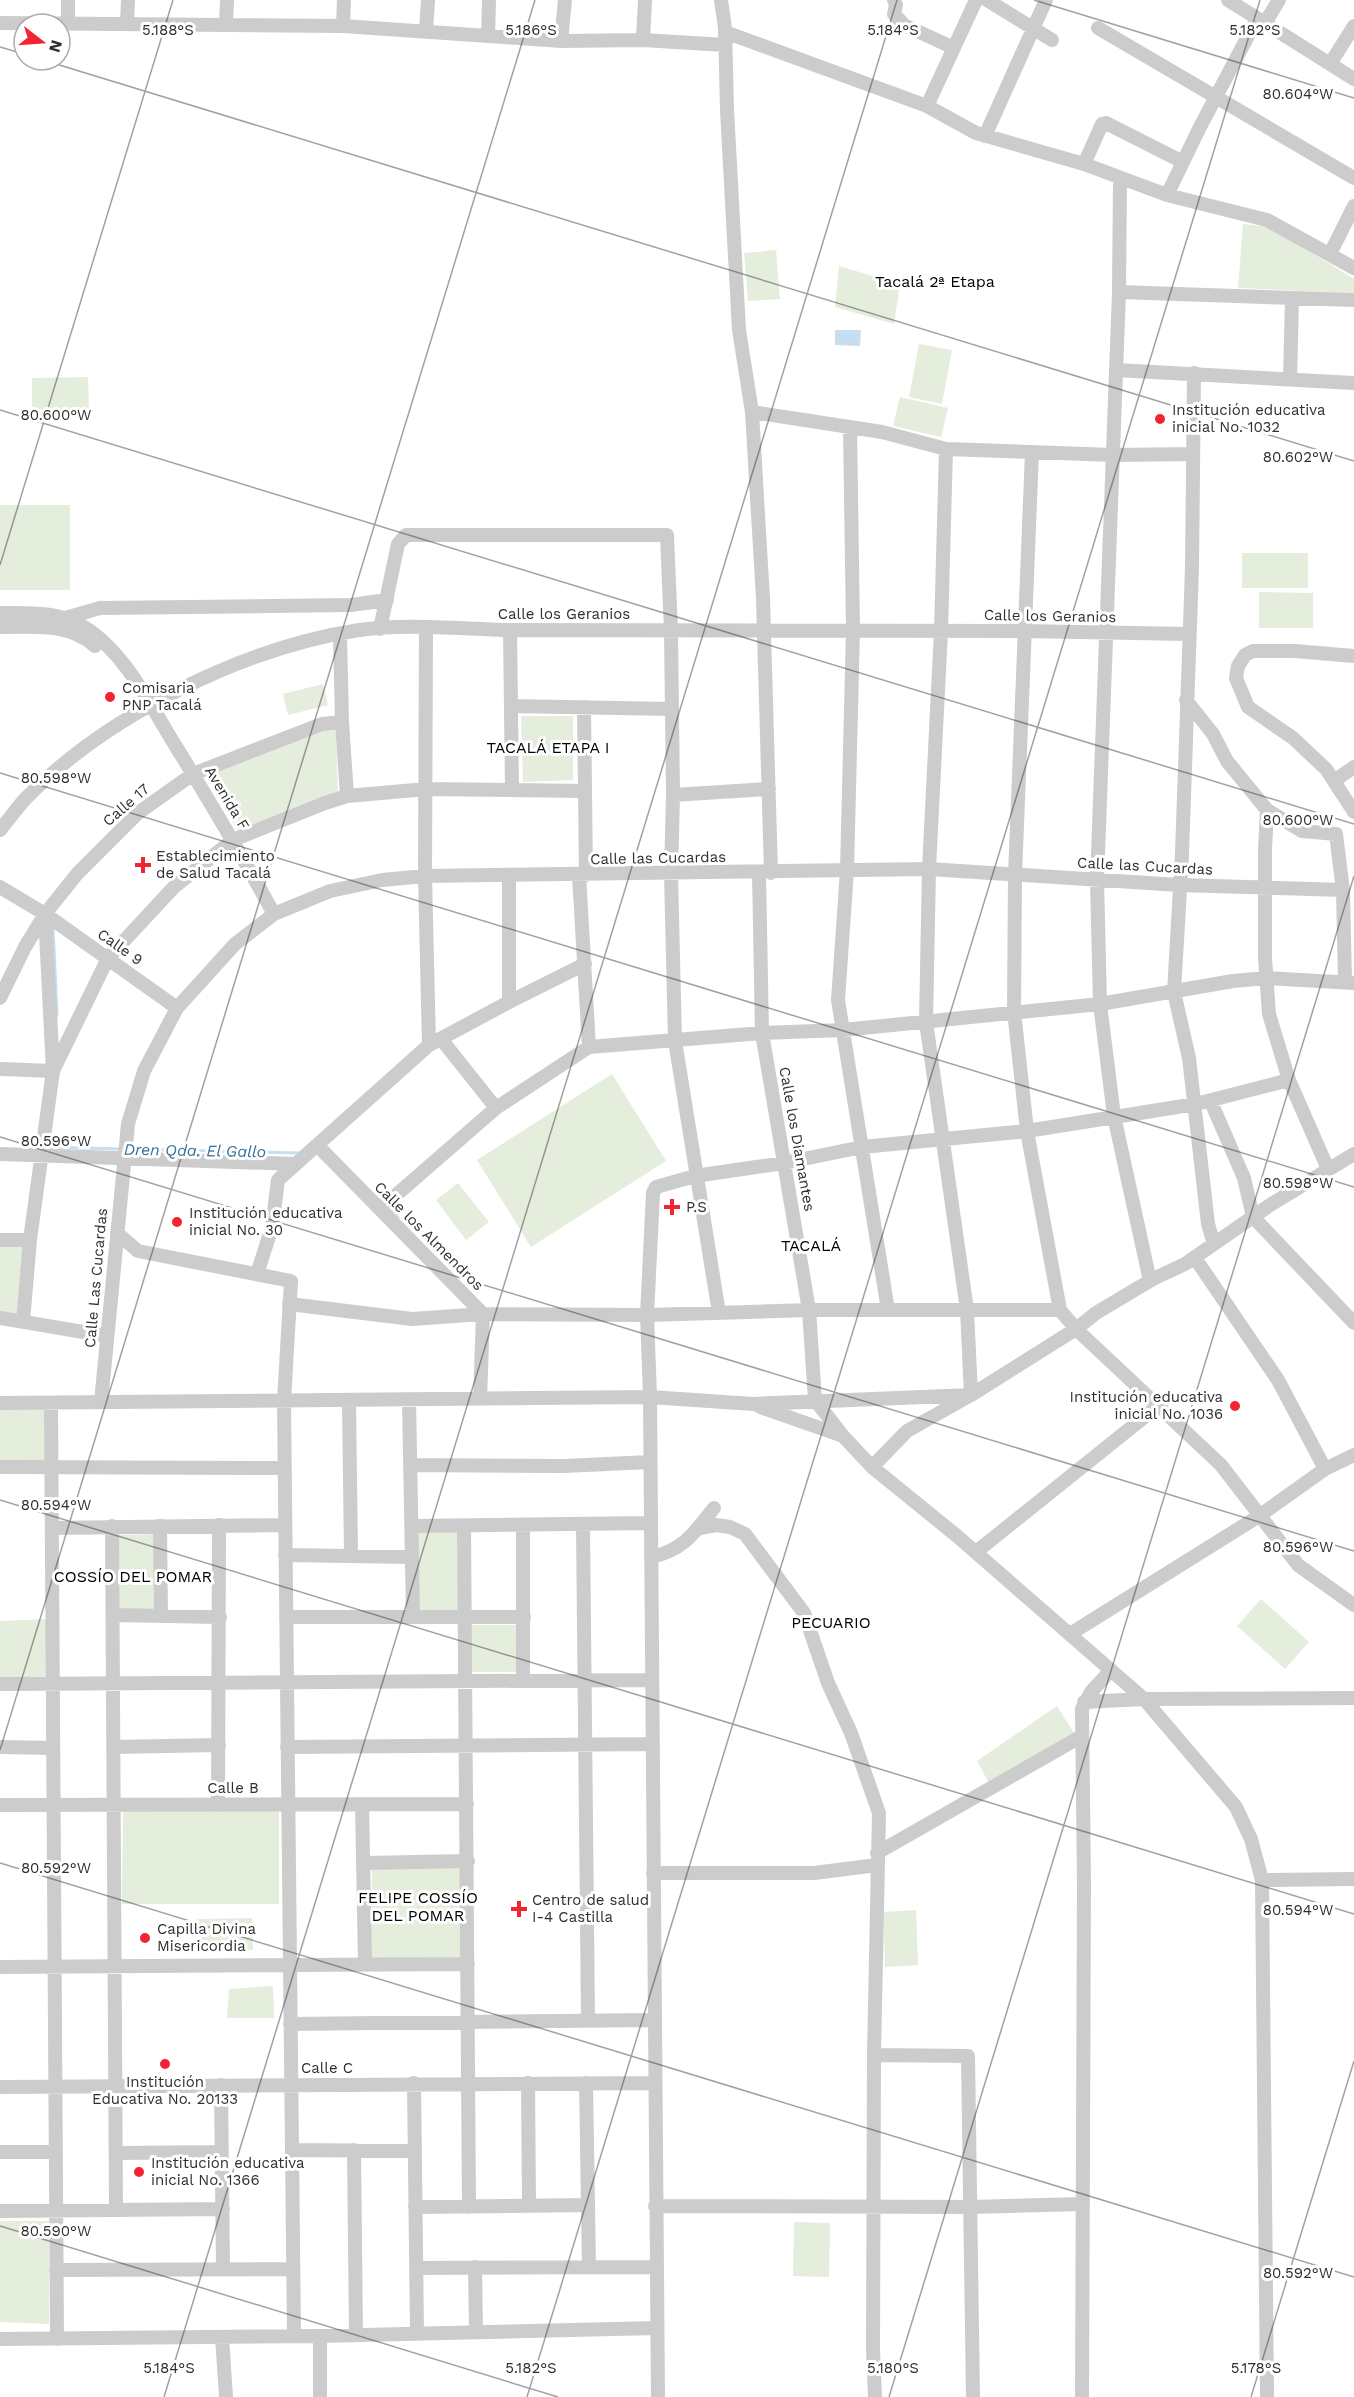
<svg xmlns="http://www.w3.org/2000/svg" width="1354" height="2397" font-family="'Work Sans',sans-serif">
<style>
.green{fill:#e5eddc}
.water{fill:#c6dfef}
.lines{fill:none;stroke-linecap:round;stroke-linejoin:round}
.stream{stroke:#c6dfef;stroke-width:3}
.minor{stroke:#ccc;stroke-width:14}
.ticks{fill:none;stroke:#2f2f2f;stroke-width:1.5;stroke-opacity:0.45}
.poi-dot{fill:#f32432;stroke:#fff;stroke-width:2}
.labels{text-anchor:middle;stroke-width:6;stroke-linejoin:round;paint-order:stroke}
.poi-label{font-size:15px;fill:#2f2f2f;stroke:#fff;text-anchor:start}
.street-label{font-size:15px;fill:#2f2f2f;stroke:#fff}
.neighbourhood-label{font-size:16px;fill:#000;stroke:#fff}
.water-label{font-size:16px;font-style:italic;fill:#367198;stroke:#fff}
.ticks-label{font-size:15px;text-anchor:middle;fill:#2f2f2f;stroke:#fff;stroke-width:6;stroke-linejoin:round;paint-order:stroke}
</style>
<rect width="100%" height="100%" fill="#fff"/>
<path class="green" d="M 1243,224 L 1271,227 L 1354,279 L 1354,293 L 1238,288 Z
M 776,250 L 780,299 L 748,301 L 744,253 Z
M 839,266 L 900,284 L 894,324 L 835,307 Z
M 919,344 L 952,350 L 942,404 L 909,397 Z
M 88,377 L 89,409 L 32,409 L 32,378 Z
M 900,397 L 948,408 L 941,437 L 893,426 Z
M 0,505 L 70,505 L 70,590 L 0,590 Z
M 1242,553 L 1308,553 L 1308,588 L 1242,588 Z
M 1259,592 L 1313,593 L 1313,628 L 1259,628 Z
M 323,684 L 328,705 L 288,715 L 283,694 Z
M 521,716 L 573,716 L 573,780 L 523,782 Z
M 331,728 L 336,731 L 338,794 L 237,830 L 208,775 L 283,742 Z
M 612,1074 L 666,1161 L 531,1247 L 477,1160 Z
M 458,1183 L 489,1222 L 466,1240 L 436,1200 Z
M 0,1244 L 26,1245 L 20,1314 L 0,1313 Z
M 46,1408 L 47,1464 L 0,1463 L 0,1409 Z
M 417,1528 L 461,1528 L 461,1613 L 417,1613 Z
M 158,1534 L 158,1614 L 119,1613 L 119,1535 Z
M 1261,1599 L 1309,1642 L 1285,1669 L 1237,1626 Z
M 47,1619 L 48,1676 L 0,1678 L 0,1621 Z
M 471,1625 L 519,1625 L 519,1672 L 471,1672 Z
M 1057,1706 L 1074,1733 L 990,1785 L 977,1761 Z
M 123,1811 L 279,1811 L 279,1904 L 122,1904 Z
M 463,1867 L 462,1961 L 370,1961 L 372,1869 Z
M 916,1910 L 918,1965 L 885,1967 L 883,1912 Z
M 252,1918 L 253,1950 L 198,1951 L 197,1919 Z
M 273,1986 L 274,2018 L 227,2018 L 229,1989 Z
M 0,2221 L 49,2221 L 49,2324 L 0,2322 Z
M 794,2222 L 830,2223 L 829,2277 L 793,2276 Z"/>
<path class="water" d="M 835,330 L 861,330 L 860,346 L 835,345 Z"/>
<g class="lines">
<path class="stream" d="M 53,926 L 57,1015
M 49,1144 L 49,1147 L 120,1149
M 130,1149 L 300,1153
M 388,1208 L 398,1217"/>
<path class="minor" d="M 68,0 L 68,23
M 721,0 L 725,28 L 727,110 L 739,330 L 752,412 L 763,599 L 771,873
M 894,0 L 896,5 L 894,14 L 904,25 L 954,48
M 987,0 L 1052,40
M 1228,0 L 1354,79
M 0,23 L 343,26 L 561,41 L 643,40 L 725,45
M 1265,23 L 1279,0
M 127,24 L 128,0
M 226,24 L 227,0
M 343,26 L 344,0
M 1098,28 L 1354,178
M 426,31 L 428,0
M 725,32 L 927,106 L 976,133 L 1084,164 L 1167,195 L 1267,220 L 1354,268
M 488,36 L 489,0
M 643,40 L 645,0
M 561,41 L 565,0
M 1330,64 L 1354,26
M 927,106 L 976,0
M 985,136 L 1046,0
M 1084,164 L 1102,124 L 1106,123 L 1183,162
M 1120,179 L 1119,292 L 1097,880 L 1100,1004 L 1114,1116 L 1150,1281
M 1167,195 L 1200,127 L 1257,19
M 1330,254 L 1354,206
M 1119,292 L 1354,300
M 1116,370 L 1354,383
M 1194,373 L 1192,568 L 1182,854 L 1174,992 L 1189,1058 L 1208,1224 L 1214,1244
M 1290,379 L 1292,298
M 752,412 L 882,432 L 946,449 L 1113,455 L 1193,454
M 850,427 L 853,630 L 847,870 L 838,1000 L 888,1310
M 1032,452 L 1015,875 L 1014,1011 L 1027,1131 L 1060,1310 L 1076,1329 L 1221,1465 L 1298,1565 L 1354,1605
M 0,613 C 29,613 58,611 84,627 C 124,651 151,706 175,745 C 209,800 242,856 274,914
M 0,627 C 33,627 69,622 95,646
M 59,628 L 65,618 L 100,608 L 351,605 L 387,600
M 426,628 L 425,876 L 429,1045
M 380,629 L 398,544 L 406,535 L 667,535 L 671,631 L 673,795 L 671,874 L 675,1041 L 719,1313
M 510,630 L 512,790
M 340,635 L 342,722 L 347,796
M 1354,656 L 1295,651 L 1253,651 L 1245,655 L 1238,666 L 1236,678 L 1248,707 L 1293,738 L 1326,769 L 1354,812
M 1186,700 L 1213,734 L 1227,761 L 1267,810 L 1302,831 L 1336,834 L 1343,890 L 1345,982
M 511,706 L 671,709
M 584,707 L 586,875
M 1334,781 L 1354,767
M 673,795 L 769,789
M 1267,810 L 1265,849 L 1265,958 L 1269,1014 L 1289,1080 L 1328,1169
M 0,830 C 9,819 17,808 26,798 C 109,714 243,648 359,630 C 408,623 460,629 510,630 L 1023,631 L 1189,634
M 759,873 L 762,1033 L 809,1310 L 815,1400 L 843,1436 L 872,1467 L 957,1536 L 1144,1699 L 1236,1807 L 1251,1839 L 1262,1880 L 1267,2397
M 579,875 L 589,1047
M 0,887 L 45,914 L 177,1008
M 0,998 L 25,947 L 45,914 L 77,874 L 138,813 L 193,774 L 322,724 L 342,722
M 509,1002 L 509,876
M 441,1039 L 496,1108
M 0,1069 L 53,1071
M 53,1071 L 108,958 L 174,887 L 233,840 L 325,803 L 347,796 L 427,789 L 585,791
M 1211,1102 L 1244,1178 L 1253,1217 L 1354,1323
M 317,1145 L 483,1314 L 480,1399
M 0,1154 L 295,1164
M 380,1209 L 496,1108 L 589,1047 L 762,1033 L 843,1030 L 1100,1004 L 1233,981 L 1267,978 L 1354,983
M 117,1233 L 138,1251 L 291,1281 L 284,1401 L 294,2336
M 0,1240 L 30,1240
M 1195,1258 L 1278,1380 L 1325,1469
M 257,1274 L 272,1227 L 278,1180 L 429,1045 L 509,1002 L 585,964
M 289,1304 L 412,1319 L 483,1314 L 647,1315 L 809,1310 L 1060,1310
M 0,1318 L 107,1336
M 23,1322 L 30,1240 L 53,1071 L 45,914
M 409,1400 L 413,1617
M 349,1401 L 351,1556
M 101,1402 L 128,1124 L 144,1071 L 177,1008 L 235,944 L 274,914 L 330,891 L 382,880 L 425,876 L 929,869 L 1179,885 L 1343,890
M 0,1403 L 650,1397 L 753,1404 L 971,1395 L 967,1310 L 926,1022 L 929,869 L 941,631 L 946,449
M 51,1403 L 57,2339
M 760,1407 L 843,1436
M 411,1465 L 564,1466 L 650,1462
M 0,1467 L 285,1468
M 872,1467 L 907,1431 L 971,1395 L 1076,1329 L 1096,1313 L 1153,1279 L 1185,1264 L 1270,1205 L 1354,1154
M 112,1526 L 116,2208
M 160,1526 L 161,1616
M 412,1526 L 651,1523
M 464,1526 L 469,2207
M 523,1526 L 523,1681
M 583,1526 L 588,2020
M 53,1528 L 285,1525
M 700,1528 L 716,1525 L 730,1527 L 745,1534 L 804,1613 L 828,1683 L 851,1733 L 879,1813 L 874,2055 L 873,2349 L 875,2397
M 976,1552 L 1158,1406
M 285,1555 L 412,1557
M 651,1557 C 684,1550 695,1532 714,1508
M 113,1615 L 220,1617
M 286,1617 L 524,1617
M 1070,1634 L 1259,1516 L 1325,1469 L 1354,1455
M 0,1684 L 652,1680
M 1084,1702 L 1144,1699 L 1354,1698
M 0,1747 L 53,1748
M 114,1747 L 219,1745
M 287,1747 L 652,1744
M 362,1804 L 365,1964
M 0,1805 L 467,1804
M 218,1805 L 219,1525
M 877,1853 L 1082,1736
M 363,1863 L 468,1861
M 653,1873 L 814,1873 L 877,1865
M 1262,1880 L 1354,1879
M 0,1967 L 468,1964
M 290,2024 L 654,2020
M 874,2055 L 968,2056 L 973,2397
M 414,2083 L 417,2334
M 528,2083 L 529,2206
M 586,2083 L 589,2267
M 221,2085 L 223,2269
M 0,2087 L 654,2083
M 292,2150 L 415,2151
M 354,2150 L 356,2335
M 0,2152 L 55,2152
M 117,2153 L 222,2152
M 655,2206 L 970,2207 L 1083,2204
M 415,2207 L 588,2205
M 0,2211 L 223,2209
M 475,2267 L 476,2332
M 416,2268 L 656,2267
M 56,2270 L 293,2269
M 320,2336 L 320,2397
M 222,2337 L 226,2397
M 0,2339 L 320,2336 L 657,2328
M 658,2397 L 650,1397 L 647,1315 L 653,1193 L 656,1187 L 695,1176 L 784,1163 L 862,1147 L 1027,1131 L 1196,1104 L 1289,1080
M 1082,2397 L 1084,1883 L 1082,1709 L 1091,1692 L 1111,1670"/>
</g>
<path class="ticks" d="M 1034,0 L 1354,98M 0,47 L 24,54M 43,60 L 1354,461M 0,410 L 1354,824M 0,565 L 173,0M 0,773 L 1354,1187M 0,1137 L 1354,1551M 0,1500 L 1354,1914M 0,1750 L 535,0M 0,1863 L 1354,2277M 0,2226 L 558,2397M 164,2397 L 897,0M 527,2397 L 1260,0M 889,2397 L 1354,876M 1251,2397 L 1354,2061"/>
<g class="poi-dot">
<circle cx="1160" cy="419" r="6"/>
<circle cx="110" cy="697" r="6"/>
<path d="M140 856h6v6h6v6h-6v6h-6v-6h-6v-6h6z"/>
<path d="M669 1198h6v6h6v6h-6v6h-6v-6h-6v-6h6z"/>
<circle cx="177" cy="1222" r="6"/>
<circle cx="1235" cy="1406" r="6"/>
<path d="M516 1900h6v6h6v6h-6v6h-6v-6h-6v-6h6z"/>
<circle cx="145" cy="1938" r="6"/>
<circle cx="165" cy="2064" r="6"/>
<circle cx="139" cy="2172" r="6"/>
</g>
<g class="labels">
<g class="poi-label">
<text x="1172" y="415">Institución educativa<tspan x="1172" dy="17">inicial No. 1032</tspan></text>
<text x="122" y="693">Comisaria<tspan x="122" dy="17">PNP Tacalá</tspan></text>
<text x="156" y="861">Establecimiento<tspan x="156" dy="17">de Salud Tacalá</tspan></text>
<text x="686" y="1212">P.S</text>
<text x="189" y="1218">Institución educativa<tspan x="189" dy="17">inicial No. 30</tspan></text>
<text x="1223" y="1402" text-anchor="end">Institución educativa<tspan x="1223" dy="17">inicial No. 1036</tspan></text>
<text x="532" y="1905">Centro de salud<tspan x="532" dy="17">I-4 Castilla</tspan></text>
<text x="157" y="1934">Capilla Divina<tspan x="157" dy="17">Misericordia</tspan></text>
<text x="165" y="2087" text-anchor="middle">Institución<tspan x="165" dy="17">Educativa No. 20133</tspan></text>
<text x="151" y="2168">Institución educativa<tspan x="151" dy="17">inicial No. 1366</tspan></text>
</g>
<g class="street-label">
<text x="564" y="619">Calle los Geranios</text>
<text transform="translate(1050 616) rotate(1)" y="5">Calle los Geranios</text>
<text transform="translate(227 798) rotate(59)" y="5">Avenida F</text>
<text transform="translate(126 805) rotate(-41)" y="5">Calle 17</text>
<text transform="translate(658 858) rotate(-1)" y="5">Calle las Cucardas</text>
<text transform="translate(1145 866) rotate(3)" y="5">Calle las Cucardas</text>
<text transform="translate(120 947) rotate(35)" y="5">Calle 9</text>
<text transform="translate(797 1139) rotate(80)" y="5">Calle los Diamantes</text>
<text transform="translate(429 1236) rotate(45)" y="5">Calle los Almendros</text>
<text transform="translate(96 1278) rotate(-85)" y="5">Calle Las Cucardas</text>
<text x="233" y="1793">Calle B</text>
<text x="327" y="2073">Calle C</text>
</g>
<g class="neighbourhood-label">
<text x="935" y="287">Tacalá 2ª Etapa</text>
<text x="548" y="753">TACALÁ ETAPA I</text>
<text x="811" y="1251">TACALÁ</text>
<text x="133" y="1582">COSSÍO DEL POMAR</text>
<text x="831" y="1628">PECUARIO</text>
<text x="418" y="1903">FELIPE COSSÍO<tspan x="418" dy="18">DEL POMAR</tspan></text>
</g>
<g class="water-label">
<text transform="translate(195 1150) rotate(1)" y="6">Dren Qda. El Gallo</text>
</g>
</g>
<g class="ticks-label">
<text x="168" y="35">5.188°S</text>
<text x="531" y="35">5.186°S</text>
<text x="893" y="35">5.184°S</text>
<text x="1255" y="35">5.182°S</text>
<text x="1298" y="99">80.604°W</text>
<text x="56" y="420">80.600°W</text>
<text x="1298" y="462">80.602°W</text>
<text x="56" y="783">80.598°W</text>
<text x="1298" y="825">80.600°W</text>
<text x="56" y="1146">80.596°W</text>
<text x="1298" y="1188">80.598°W</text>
<text x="56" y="1510">80.594°W</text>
<text x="1298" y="1552">80.596°W</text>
<text x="56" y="1873">80.592°W</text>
<text x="1298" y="1915">80.594°W</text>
<text x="56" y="2236">80.590°W</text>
<text x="1298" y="2278">80.592°W</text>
<text x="169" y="2373">5.184°S</text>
<text x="531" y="2373">5.182°S</text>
<text x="893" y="2373">5.180°S</text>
<text x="1256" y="2373">5.178°S</text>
</g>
<g transform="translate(42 42) rotate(107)"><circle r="28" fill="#ffffff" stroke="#acacac" stroke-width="1.5"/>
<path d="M0-4.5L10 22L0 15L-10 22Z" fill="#f32432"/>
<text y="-9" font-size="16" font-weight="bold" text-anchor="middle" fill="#2f2f2f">N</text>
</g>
</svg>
